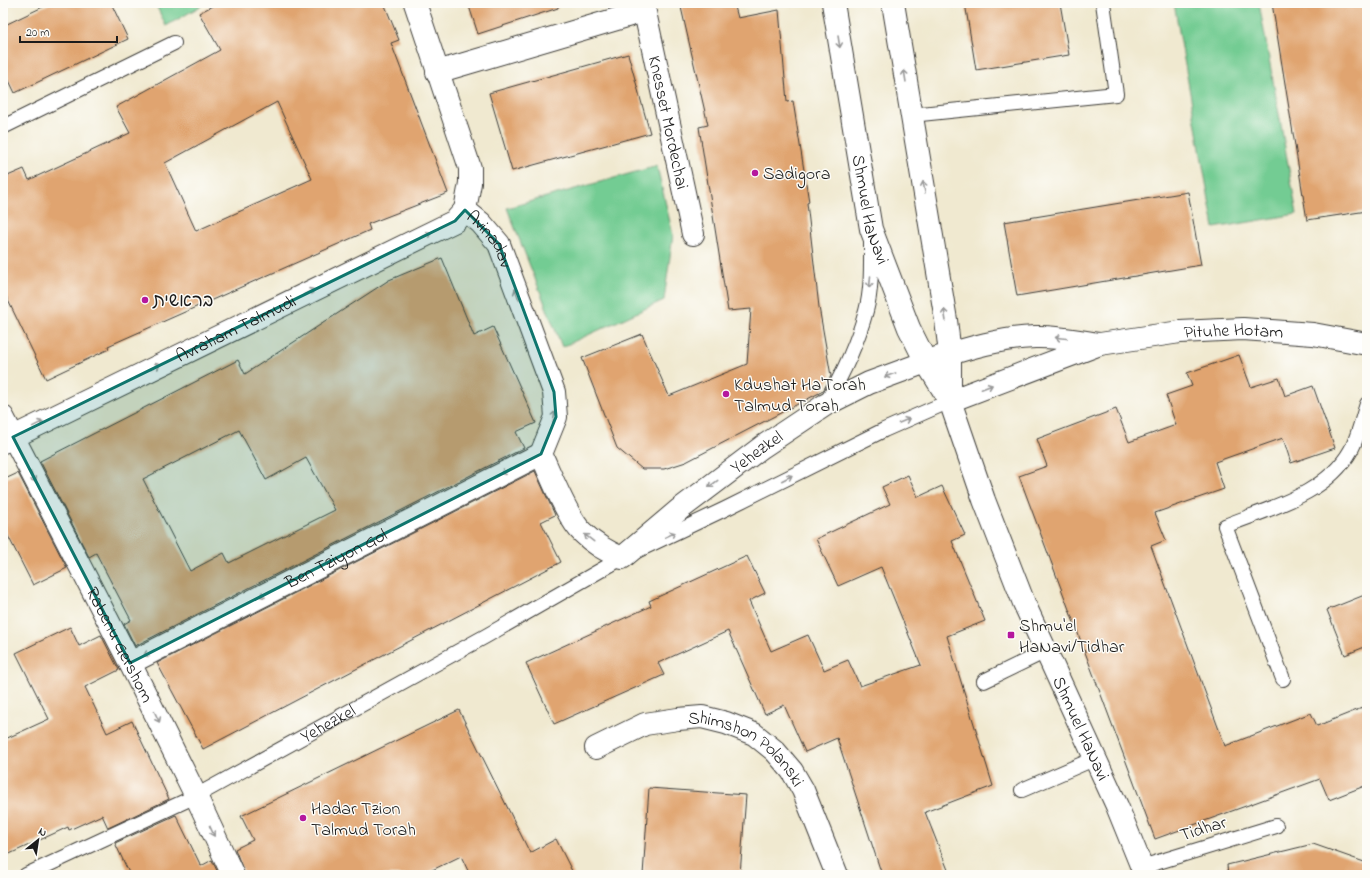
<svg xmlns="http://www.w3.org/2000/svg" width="1370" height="878" font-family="'Indie Flower','Playpen Sans Hebrew',sans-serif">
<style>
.green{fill:#73cc93;stroke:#487458}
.building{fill:#e0a470;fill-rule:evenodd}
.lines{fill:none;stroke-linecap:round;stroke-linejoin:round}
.service-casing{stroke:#3c3b37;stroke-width:16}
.minor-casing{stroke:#3c3b37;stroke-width:24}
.tertiary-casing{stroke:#3c3b37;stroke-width:24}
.service{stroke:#fff;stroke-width:14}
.minor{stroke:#fff;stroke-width:22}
.tertiary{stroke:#fff;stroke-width:22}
.oneway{stroke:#999}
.marked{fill:#0f766e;fill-opacity:0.2;stroke:#0f766e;stroke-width:3;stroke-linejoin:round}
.poi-dot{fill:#b5179e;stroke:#fdfcf7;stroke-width:1.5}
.labels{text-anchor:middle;stroke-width:3;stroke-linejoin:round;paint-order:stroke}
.street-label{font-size:18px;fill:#1c1c1c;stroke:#fdfcf7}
.poi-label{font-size:18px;fill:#1c1c1c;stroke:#fdfcf7;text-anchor:start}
</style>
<rect width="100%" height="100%" fill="#fdfcf7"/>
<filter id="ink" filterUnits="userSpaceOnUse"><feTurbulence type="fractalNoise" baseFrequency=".025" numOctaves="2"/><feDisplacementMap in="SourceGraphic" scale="8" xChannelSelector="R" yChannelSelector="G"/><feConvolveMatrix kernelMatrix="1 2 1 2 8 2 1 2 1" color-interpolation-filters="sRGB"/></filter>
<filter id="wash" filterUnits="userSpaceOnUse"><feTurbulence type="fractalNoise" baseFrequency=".012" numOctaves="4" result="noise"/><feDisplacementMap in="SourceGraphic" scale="16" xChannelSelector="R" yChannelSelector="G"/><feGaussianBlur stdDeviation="0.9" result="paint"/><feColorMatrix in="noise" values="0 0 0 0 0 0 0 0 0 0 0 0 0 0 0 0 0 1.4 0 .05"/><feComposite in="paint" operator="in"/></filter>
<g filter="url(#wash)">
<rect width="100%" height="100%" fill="#f0e9d0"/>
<path class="green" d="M 155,3 L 206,3 L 166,26 Z
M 1174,3 L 1259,3 L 1297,214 L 1214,228 Z
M 657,166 L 673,235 L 664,300 L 562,347 L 507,208 Z"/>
<g id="blocks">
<path class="building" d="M 51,3 L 111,3 L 128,39 L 15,93 L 3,68 L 3,26 Z
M 218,3 L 384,3 L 399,40 L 391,43 L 448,193 L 368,224 L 370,230 L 108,346 L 109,349 L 46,379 L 3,290 L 3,178 L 24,169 L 29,180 L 130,133 L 116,107 L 220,50 L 199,13 ZM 277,102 L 312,179 L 196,231 L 165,163 Z
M 468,3 L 558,3 L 558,8 L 478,34 Z
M 680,3 L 734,3 L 738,18 L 779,10 L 787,102 L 793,101 L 809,202 L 807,203 L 819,307 L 831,376 L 823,391 L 686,462 L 664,469 L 642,469 L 617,448 L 582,358 L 642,334 L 669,396 L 747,364 L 751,309 L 728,311 L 699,127 L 708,125 Z
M 965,3 L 1060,3 L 1069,55 L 976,70 Z
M 1272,3 L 1367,3 L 1367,211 L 1307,220 Z
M 628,54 L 650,133 L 512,171 L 489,93 Z
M 1188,192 L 1201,265 L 1017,296 L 1004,222 Z
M 442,258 L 474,336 L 493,327 L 536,423 L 516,432 L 524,448 L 135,646 L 124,624 L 131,620 L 96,553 L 89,557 L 40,461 L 238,360 L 245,374 L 389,280 ZM 239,430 L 266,480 L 306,458 L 335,510 L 229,563 L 224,553 L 190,571 L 143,479 Z
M 1239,355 L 1251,387 L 1279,378 L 1285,396 L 1313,386 L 1335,448 L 1291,463 L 1283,438 L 1215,462 L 1224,489 L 1155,513 L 1166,540 L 1151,546 L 1225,746 L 1311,713 L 1317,726 L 1367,706 L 1367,785 L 1329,800 L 1320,779 L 1155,839 L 1019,476 L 1047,466 L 1037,439 L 1116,409 L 1129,442 L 1176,425 L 1166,395 L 1192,386 L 1187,373 Z
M 535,471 L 555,515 L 541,522 L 561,562 L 203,749 L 157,663 Z
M 18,473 L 67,568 L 33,585 L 3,526 L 3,480 Z
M 908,475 L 918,497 L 942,486 L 965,535 L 952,541 L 985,621 L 947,636 L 993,786 L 925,812 L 950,875 L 882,875 L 837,738 L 805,752 L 784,705 L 765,714 L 728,631 L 658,663 L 664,675 L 554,724 L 526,663 L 651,606 L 649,601 L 747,556 L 765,593 L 749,601 L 771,651 L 808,635 L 824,670 L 848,660 L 860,686 L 921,665 L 881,567 L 838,586 L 816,539 L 890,504 L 882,487 Z
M 1367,594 L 1367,646 L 1345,655 L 1327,610 Z
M 70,627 L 79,646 L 101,635 L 119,670 L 85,687 L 107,733 L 132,721 L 169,799 L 108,828 L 102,815 L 69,830 L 68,827 L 3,857 L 3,740 L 49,719 L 16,653 Z
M 459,710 L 530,853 L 556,839 L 574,875 L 470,875 L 461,856 L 422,875 L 245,875 L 235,849 L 253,840 L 241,816 Z
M 649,788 L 746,795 L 740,875 L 643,875 Z
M 176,815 L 201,866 L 212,860 L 219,875 L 130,875 L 115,843 Z
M 1313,844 L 1367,863 L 1367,875 L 1228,875 L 1227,865 Z"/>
</g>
</g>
<g filter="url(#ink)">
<use href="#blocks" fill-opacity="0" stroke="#3c3b37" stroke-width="1"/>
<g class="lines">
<g class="service-casing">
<g id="service">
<path d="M 911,115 L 1116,94 L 1103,3"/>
<path d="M 3,127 L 174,43"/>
<path d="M 826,403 C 843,374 857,344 866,311 C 872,289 871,264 871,241"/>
<path d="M 1283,679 L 1225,526 C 1269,508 1326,495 1351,450 C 1358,437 1362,419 1367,404"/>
<path d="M 984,681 L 1046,651"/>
<path d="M 1022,790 L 1096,758"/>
<path d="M 1142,867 L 1276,826"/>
<path id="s1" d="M 26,875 L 196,796 L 486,636 L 622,558 L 725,509 L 884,430 L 950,401"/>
</g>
</g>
<g class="minor-casing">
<g id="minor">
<path d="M 415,3 L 470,168 L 470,183 L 465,210"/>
<path id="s2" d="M 643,3 L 693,234"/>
<path d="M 437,72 L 644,11"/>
<path id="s3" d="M 465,210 L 481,223 L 499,244 L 554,392 L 556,417 L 541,454"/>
<path id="s4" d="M 3,417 L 130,663 L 196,796 L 233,875"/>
<path id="s5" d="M 3,442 L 455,221 L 465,210"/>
<path id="s6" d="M 541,454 C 550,473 568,520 583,533 C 594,544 608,552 622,558 L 680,509 L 762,447 L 825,405 L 869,383 L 926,362"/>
<path id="s7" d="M 130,663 L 541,454"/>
<path id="s8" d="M 596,748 L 645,724 L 678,719 L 702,717 L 726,723 L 754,734 L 775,751 L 792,771 L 803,790 L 837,875"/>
</g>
</g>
<g class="tertiary-casing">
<g id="tertiary">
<path id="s9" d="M 833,3 L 871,229 L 909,328 L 926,362 L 950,401 L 984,500 L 1024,603 L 1117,806 L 1145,875"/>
<path d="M 893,3 L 946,320 L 950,354 L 950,401"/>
<path d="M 937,358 C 968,348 1002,338 1035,337 C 1057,336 1078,341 1099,344"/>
<path id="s10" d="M 950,401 L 1100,344 L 1180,332 L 1243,329 L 1313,334 L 1367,344"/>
</g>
</g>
<use href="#service" class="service"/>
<use href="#minor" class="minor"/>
<use href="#tertiary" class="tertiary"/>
</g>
<defs><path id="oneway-shaft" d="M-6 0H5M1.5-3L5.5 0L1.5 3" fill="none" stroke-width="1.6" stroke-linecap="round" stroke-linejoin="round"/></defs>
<g class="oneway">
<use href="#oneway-shaft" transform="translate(839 42) rotate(81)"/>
<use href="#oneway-shaft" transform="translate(905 76) rotate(-99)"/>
<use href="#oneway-shaft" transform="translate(924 187) rotate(-100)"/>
<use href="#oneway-shaft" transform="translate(426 235) rotate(-26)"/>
<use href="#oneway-shaft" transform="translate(870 282) rotate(95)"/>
<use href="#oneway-shaft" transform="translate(309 292) rotate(-26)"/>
<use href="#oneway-shaft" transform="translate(517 294) rotate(-110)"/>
<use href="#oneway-shaft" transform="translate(945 315) rotate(-99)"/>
<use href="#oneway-shaft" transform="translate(1061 338) rotate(-175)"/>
<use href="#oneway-shaft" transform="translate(155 367) rotate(-26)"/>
<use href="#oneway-shaft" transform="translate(890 375) rotate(160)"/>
<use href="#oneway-shaft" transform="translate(987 387) rotate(-21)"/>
<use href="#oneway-shaft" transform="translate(554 417) rotate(-80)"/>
<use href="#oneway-shaft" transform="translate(904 421) rotate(-23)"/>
<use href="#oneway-shaft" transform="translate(38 424) rotate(-26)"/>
<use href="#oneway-shaft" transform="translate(506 471) rotate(153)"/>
<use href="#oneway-shaft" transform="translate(33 477) rotate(62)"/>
<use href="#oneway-shaft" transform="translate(787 478) rotate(-27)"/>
<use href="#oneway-shaft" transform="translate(713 484) rotate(143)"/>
<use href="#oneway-shaft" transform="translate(670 535) rotate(-25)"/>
<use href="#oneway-shaft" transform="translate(589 538) rotate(-142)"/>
<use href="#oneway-shaft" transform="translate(265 594) rotate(153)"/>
<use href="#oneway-shaft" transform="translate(149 653) rotate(153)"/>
<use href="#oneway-shaft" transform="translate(157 717) rotate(64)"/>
<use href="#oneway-shaft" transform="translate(212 831) rotate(65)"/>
</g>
</g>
<path class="marked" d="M 465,210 L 499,244 L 554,392 L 556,417 L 541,454 L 130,663 L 13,437 L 455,221 Z"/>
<g class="poi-dot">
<circle cx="755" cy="173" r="4"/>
<circle cx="145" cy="300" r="4"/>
<circle cx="726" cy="394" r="4"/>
<rect x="1007" y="631" width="8" height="8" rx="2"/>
<circle cx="303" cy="818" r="4"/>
</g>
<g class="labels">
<g class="street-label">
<text dy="6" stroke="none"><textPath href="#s2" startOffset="122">Knesset Mordechai</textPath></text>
<text dy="6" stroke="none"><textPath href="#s9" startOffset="210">Shmuel HaNavi</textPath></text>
<text dy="6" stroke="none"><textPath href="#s3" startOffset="39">Avinadav</textPath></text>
<text dy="6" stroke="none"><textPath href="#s5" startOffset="259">Avraham Talmudi</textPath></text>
<text dy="6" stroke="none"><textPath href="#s10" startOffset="295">Pituhe Hotam</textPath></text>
<text dy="6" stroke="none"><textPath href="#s6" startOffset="308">Yehezkel</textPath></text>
<text dy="6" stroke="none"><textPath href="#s7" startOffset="231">Ben Tziyon Gol</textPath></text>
<text dy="6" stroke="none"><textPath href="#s4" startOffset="256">Rabenu Gershom</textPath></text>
<text dy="6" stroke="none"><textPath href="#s1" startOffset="338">Yehezkel</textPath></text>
<text dy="6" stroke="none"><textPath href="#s9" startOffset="772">Shmuel HaNavi</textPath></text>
<text dy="6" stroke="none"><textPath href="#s8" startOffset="167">Shimshon Polanski</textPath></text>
<text transform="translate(1203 828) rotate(-17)" y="6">Tidhar</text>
</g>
<g class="poi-label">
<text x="763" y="179">Sadigora</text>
<text x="153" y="306">בראשית</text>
<text x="734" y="390">Kdushat Ha'Torah<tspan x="734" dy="21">Talmud Torah</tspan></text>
<text x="1019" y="631">Shmu'el<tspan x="1019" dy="21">HaNavi/Tidhar</tspan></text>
<text x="311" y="814">Hadar Tzion<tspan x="311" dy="21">Talmud Torah</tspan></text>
</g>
</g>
<rect width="1370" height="878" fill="none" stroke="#fdfcf7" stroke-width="16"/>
<g transform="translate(38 840) rotate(30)" stroke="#fdfcf7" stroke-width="3" paint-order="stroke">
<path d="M0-3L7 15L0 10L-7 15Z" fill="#1c1c1c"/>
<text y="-6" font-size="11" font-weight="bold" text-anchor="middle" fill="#1c1c1c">N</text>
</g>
<path d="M20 36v6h97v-6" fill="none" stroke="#1c1c1c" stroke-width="2"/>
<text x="26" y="36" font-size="12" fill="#1c1c1c" stroke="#fdfcf7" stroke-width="3" paint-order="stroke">20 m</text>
</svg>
